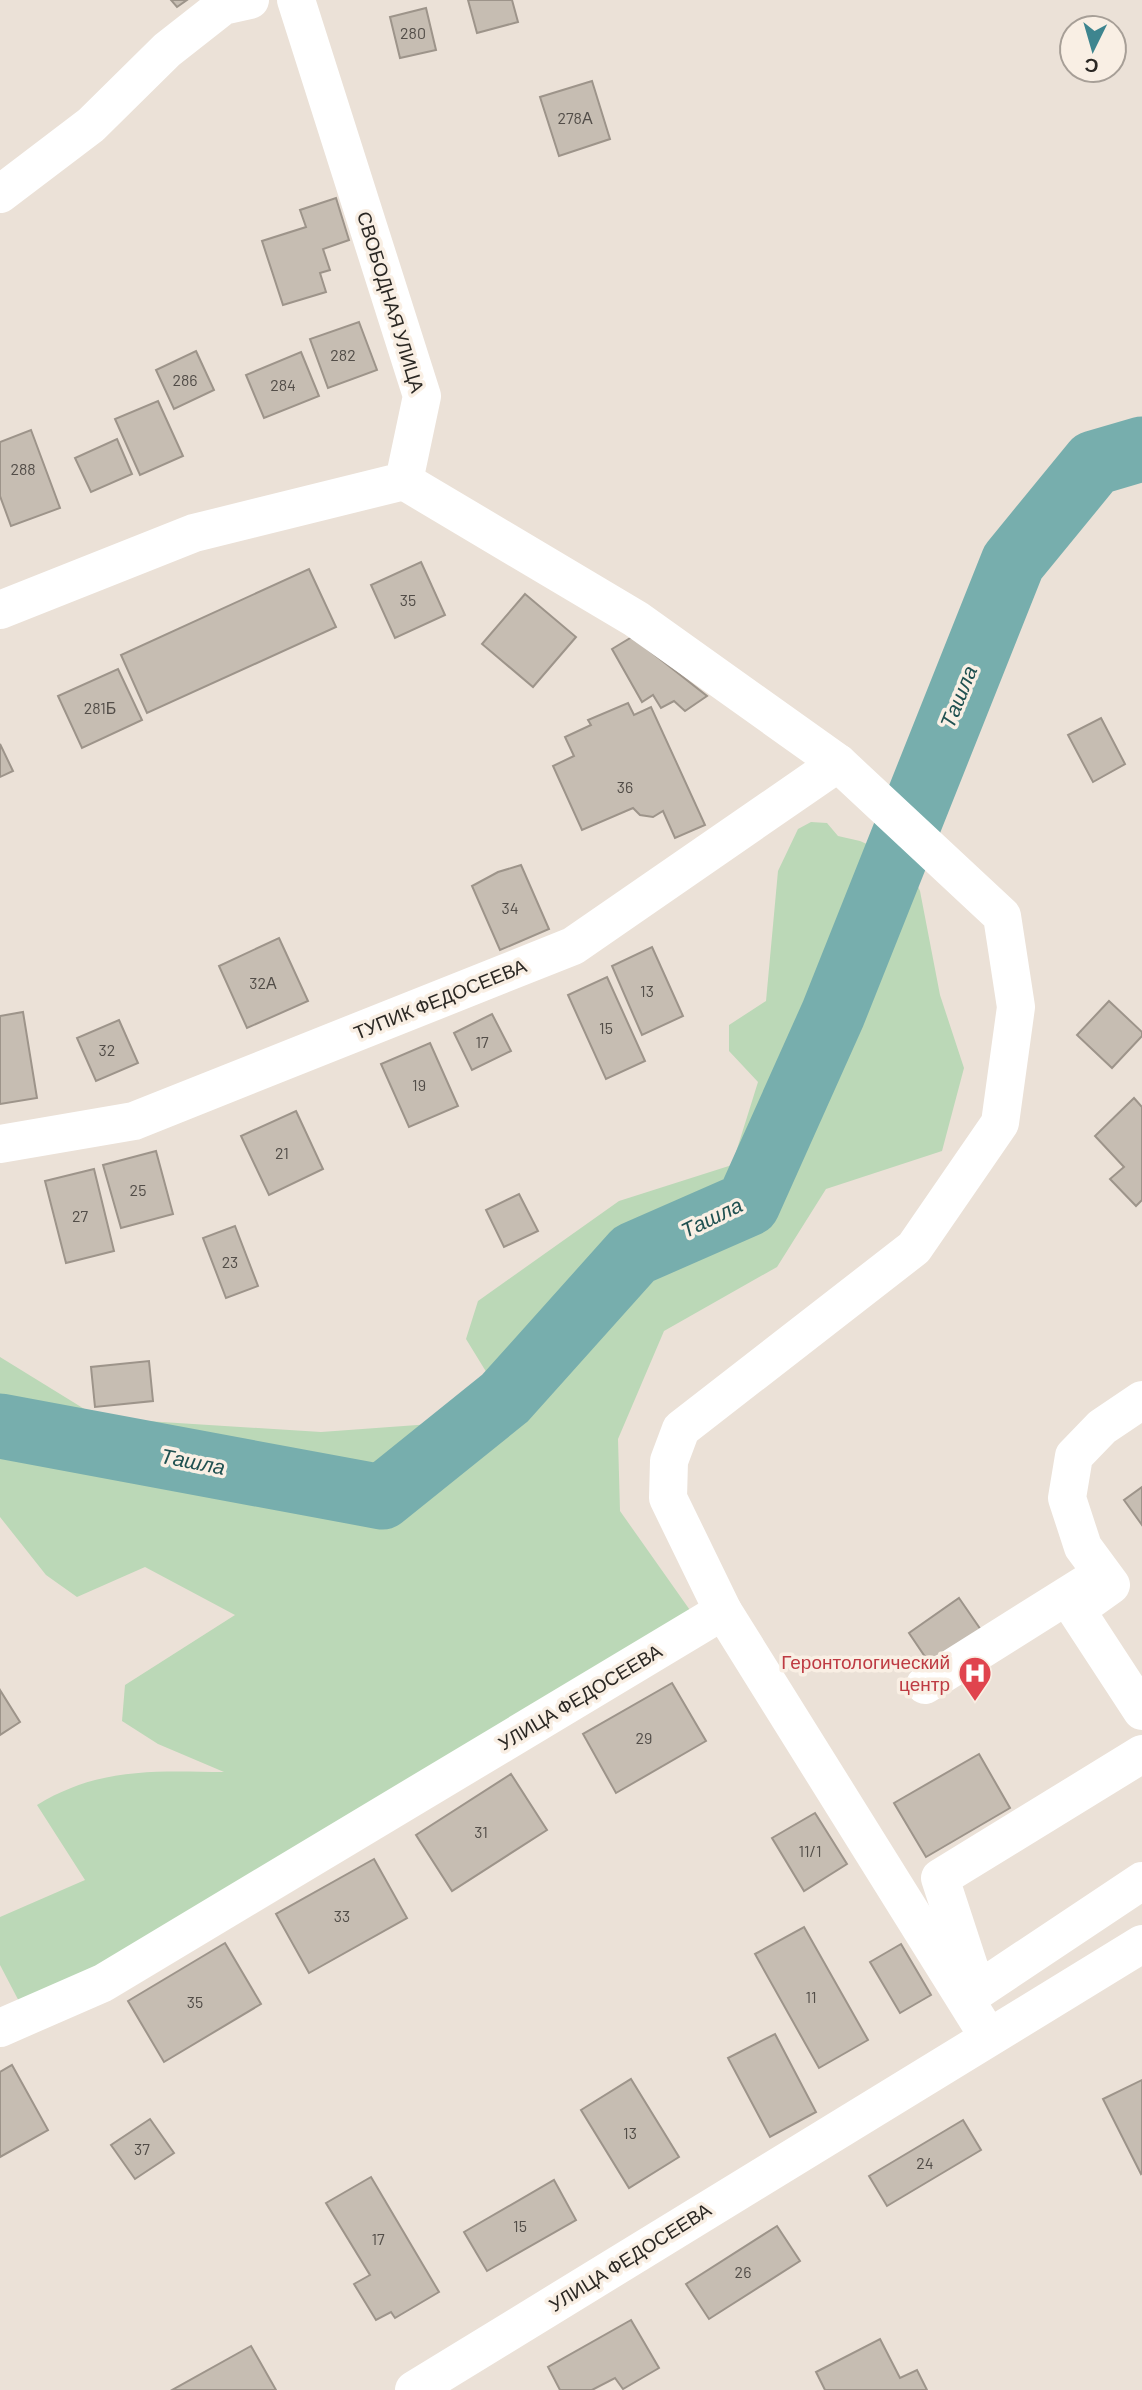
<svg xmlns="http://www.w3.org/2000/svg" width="1142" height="2390" font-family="Barlow,sans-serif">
<rect width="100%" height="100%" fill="#ebe1d7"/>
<path fill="#bbd8b7" d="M811,822l16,1 11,13 22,5 45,20 15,30 20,104 24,73 -22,83 -116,38 -49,78 -113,64 -46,108 2,72 72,102 -669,396 -23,-44v-48l85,-37 -48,-75c62,-38 118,-34 187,-33l-66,-28 -36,-23 3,-36 110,-70 -90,-48 -68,30 -31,-22 -46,-58v-160l99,61 222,14 124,-9 48,-40 -27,-44 12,-38 141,-100 113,-36 26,-83 -29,-31v-26l37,-24 12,-130 20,-42z"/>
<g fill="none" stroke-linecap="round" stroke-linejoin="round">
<polyline stroke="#77aead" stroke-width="65" points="0,1426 382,1497 505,1398 634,1254 748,1204 833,1014 1013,562 1094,463 1142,449"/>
</g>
<g fill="#c6bdb2" stroke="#9d948a" stroke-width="2">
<polygon points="171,0 187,0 177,7"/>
<polygon points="468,0 512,0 518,22 477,33"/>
<polygon points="426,8 436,50 400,58 390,17"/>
<polygon points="592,81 610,139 559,156 540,97"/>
<polygon points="336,198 349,240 323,249 330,270 320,273 326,292 283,305 262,241 306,227 300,210"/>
<polygon points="359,322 377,370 328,388 310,339"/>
<polygon points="196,351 214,390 174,409 156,370"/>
<polygon points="301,352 319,396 264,418 246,375"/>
<polygon points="158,401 183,456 140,475 115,419"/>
<polygon points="31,430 60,508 11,526 0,496 0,442"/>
<polygon points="117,439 132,474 91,492 75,458"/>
<polygon points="421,562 445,615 395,638 371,585"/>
<polygon points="309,569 336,627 147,713 121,655"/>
<polygon points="525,594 576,637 533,687 482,644"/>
<polygon points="632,637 707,696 685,711 674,701 661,708 653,695 642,702 612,649"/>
<polygon points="118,669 142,720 82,748 58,696"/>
<polygon points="628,703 634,715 651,707 705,825 675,838 663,811 653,817 640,815 633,808 582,830 553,766 574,756 565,737 591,725 588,720"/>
<polygon points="1101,718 1125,764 1093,782 1068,735"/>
<polygon points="0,744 13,771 0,777"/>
<polygon points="521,865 549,929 500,950 472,886 498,872"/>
<polygon points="279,938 308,1001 247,1028 219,966"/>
<polygon points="652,947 683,1016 642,1035 612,966"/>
<polygon points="607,977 645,1061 606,1079 568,995"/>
<polygon points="1109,1001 1142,1032 1142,1036 1112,1068 1077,1035"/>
<polygon points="23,1012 37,1098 0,1104 0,1016"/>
<polygon points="492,1014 511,1051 472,1070 454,1033"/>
<polygon points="119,1020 138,1063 96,1081 77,1038"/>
<polygon points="430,1043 458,1106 409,1127 381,1064"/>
<polygon points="1134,1098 1142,1107 1142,1200 1136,1206 1110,1179 1124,1167 1095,1136"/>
<polygon points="296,1111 323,1169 269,1195 241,1136"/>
<polygon points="156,1151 173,1214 121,1228 103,1165"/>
<polygon points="94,1169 114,1251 66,1263 45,1181"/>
<polygon points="519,1194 538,1231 504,1247 486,1210"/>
<polygon points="235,1226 258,1286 226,1298 203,1238"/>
<polygon points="149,1361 153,1401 95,1407 91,1367"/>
<polygon points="1142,1487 1142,1525 1124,1500"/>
<polygon points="959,1598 981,1630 930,1664 909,1633"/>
<polygon points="672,1683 706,1741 616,1793 583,1734"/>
<polygon points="0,1690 20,1722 0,1735"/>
<polygon points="979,1754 1010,1808 926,1857 894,1803"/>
<polygon points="511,1774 547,1830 452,1891 416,1835"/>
<polygon points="815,1813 847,1864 804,1891 772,1838"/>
<polygon points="374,1859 407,1918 309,1973 276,1914"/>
<polygon points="804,1927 868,2040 819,2068 755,1954"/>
<polygon points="225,1943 261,2004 164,2062 128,2001"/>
<polygon points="901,1944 931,1995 900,2013 870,1962"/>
<polygon points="775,2034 816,2112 770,2137 728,2058"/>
<polygon points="12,2065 48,2130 0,2157 0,2072"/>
<polygon points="631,2079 679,2157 629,2188 581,2110"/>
<polygon points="1142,2080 1142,2173 1141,2174 1103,2099"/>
<polygon points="150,2119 174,2153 135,2179 111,2145"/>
<polygon points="963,2120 981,2150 887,2206 869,2176"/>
<polygon points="371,2177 439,2292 395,2318 391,2312 376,2320 354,2284 370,2275 326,2203"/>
<polygon points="554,2180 576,2220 487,2271 464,2232"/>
<polygon points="777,2226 800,2261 709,2319 686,2284"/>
<polygon points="631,2320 659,2368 623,2389 615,2378 592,2390 560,2390 548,2367"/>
<polygon points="880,2339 900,2378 917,2370 927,2390 825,2390 816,2372"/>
<polygon points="251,2346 276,2390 172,2390"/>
</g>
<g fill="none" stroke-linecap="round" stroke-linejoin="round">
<g stroke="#fff" stroke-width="38">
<polyline points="0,194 91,125 167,50 223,6 250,0"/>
<polyline points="404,481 636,619 838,763 1002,916 1016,1007 1000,1123 914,1248 681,1429 669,1461 668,1498 723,1611 988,2036"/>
<polyline points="0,610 194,533 404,481 422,396 296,0"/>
<polyline points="0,1144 134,1121 573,946 838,763"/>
<polyline points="1142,1400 1102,1427 1074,1456 1067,1498 1083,1547 1111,1585 1076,1610 1142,1711"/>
<polyline points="925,1685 1092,1580"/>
<polyline points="1142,1754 940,1878 977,1991 1142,1881"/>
<polyline points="0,2028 103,1983 723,1611"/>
<polyline points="414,2390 1142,1944"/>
</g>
</g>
<defs>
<symbol id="hospital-pin" viewBox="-11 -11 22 30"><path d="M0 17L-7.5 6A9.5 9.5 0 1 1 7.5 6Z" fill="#e0444e" stroke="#f9efe4"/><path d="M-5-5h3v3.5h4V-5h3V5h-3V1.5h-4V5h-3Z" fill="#fff"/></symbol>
</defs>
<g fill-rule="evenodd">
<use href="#hospital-pin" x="956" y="1654" width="38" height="52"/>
</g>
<g text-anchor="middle" stroke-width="7" stroke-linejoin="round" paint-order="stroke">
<g font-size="16" fill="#524d48">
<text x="413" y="39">280</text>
<text x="575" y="124">278А</text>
<text x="343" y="361">282</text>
<text x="185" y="386">286</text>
<text x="283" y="391">284</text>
<text x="23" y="475">288</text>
<text x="408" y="606">35</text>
<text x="100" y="714">281Б</text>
<text x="625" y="793">36</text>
<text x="510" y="914">34</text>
<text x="263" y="989">32А</text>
<text x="647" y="997">13</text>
<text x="606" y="1034">15</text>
<text x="482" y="1048">17</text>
<text x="107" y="1056">32</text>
<text x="419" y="1091">19</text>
<text x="282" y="1159">21</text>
<text x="138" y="1196">25</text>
<text x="80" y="1222">27</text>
<text x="230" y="1268">23</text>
<text x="644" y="1744">29</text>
<text x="481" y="1838">31</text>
<text x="810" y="1857">11/1</text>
<text x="342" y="1922">33</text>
<text x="811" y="2003">11</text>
<text x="195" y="2008">35</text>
<text x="630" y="2139">13</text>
<text x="142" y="2155">37</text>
<text x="925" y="2169">24</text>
<text x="520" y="2232">15</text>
<text x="378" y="2245">17</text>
<text x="743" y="2278">26</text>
</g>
<g font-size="19" fill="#2b2824" stroke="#f9efe4">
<text transform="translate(391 302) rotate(73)" y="7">СВОБОДНАЯ УЛИЦА</text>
<text transform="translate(440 999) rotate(-22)" y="7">ТУПИК ФЕДОСЕЕВА</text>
<text transform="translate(580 1697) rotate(-31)" y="7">УЛИЦА ФЕДОСЕЕВА</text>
<text transform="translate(630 2257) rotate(-32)" y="7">УЛИЦА ФЕДОСЕЕВА</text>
</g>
<g font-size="19" fill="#be3a42" stroke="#f9efe4" text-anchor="end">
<text x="950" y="1669">Геронтологический<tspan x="950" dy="22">центр</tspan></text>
</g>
<g font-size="21" font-style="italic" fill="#205151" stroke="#f9efe4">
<text transform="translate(959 697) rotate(-68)" y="7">Ташла</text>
<text transform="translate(712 1218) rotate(-26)" y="7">Ташла</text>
<text transform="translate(193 1462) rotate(11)" y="7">Ташла</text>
</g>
</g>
<g transform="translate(1093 49) rotate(185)"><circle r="33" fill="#f9efe4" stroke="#a79f97" stroke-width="2"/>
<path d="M0-5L12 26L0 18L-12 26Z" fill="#3e858f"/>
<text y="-10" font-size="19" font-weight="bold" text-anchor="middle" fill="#2b2824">С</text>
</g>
</svg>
